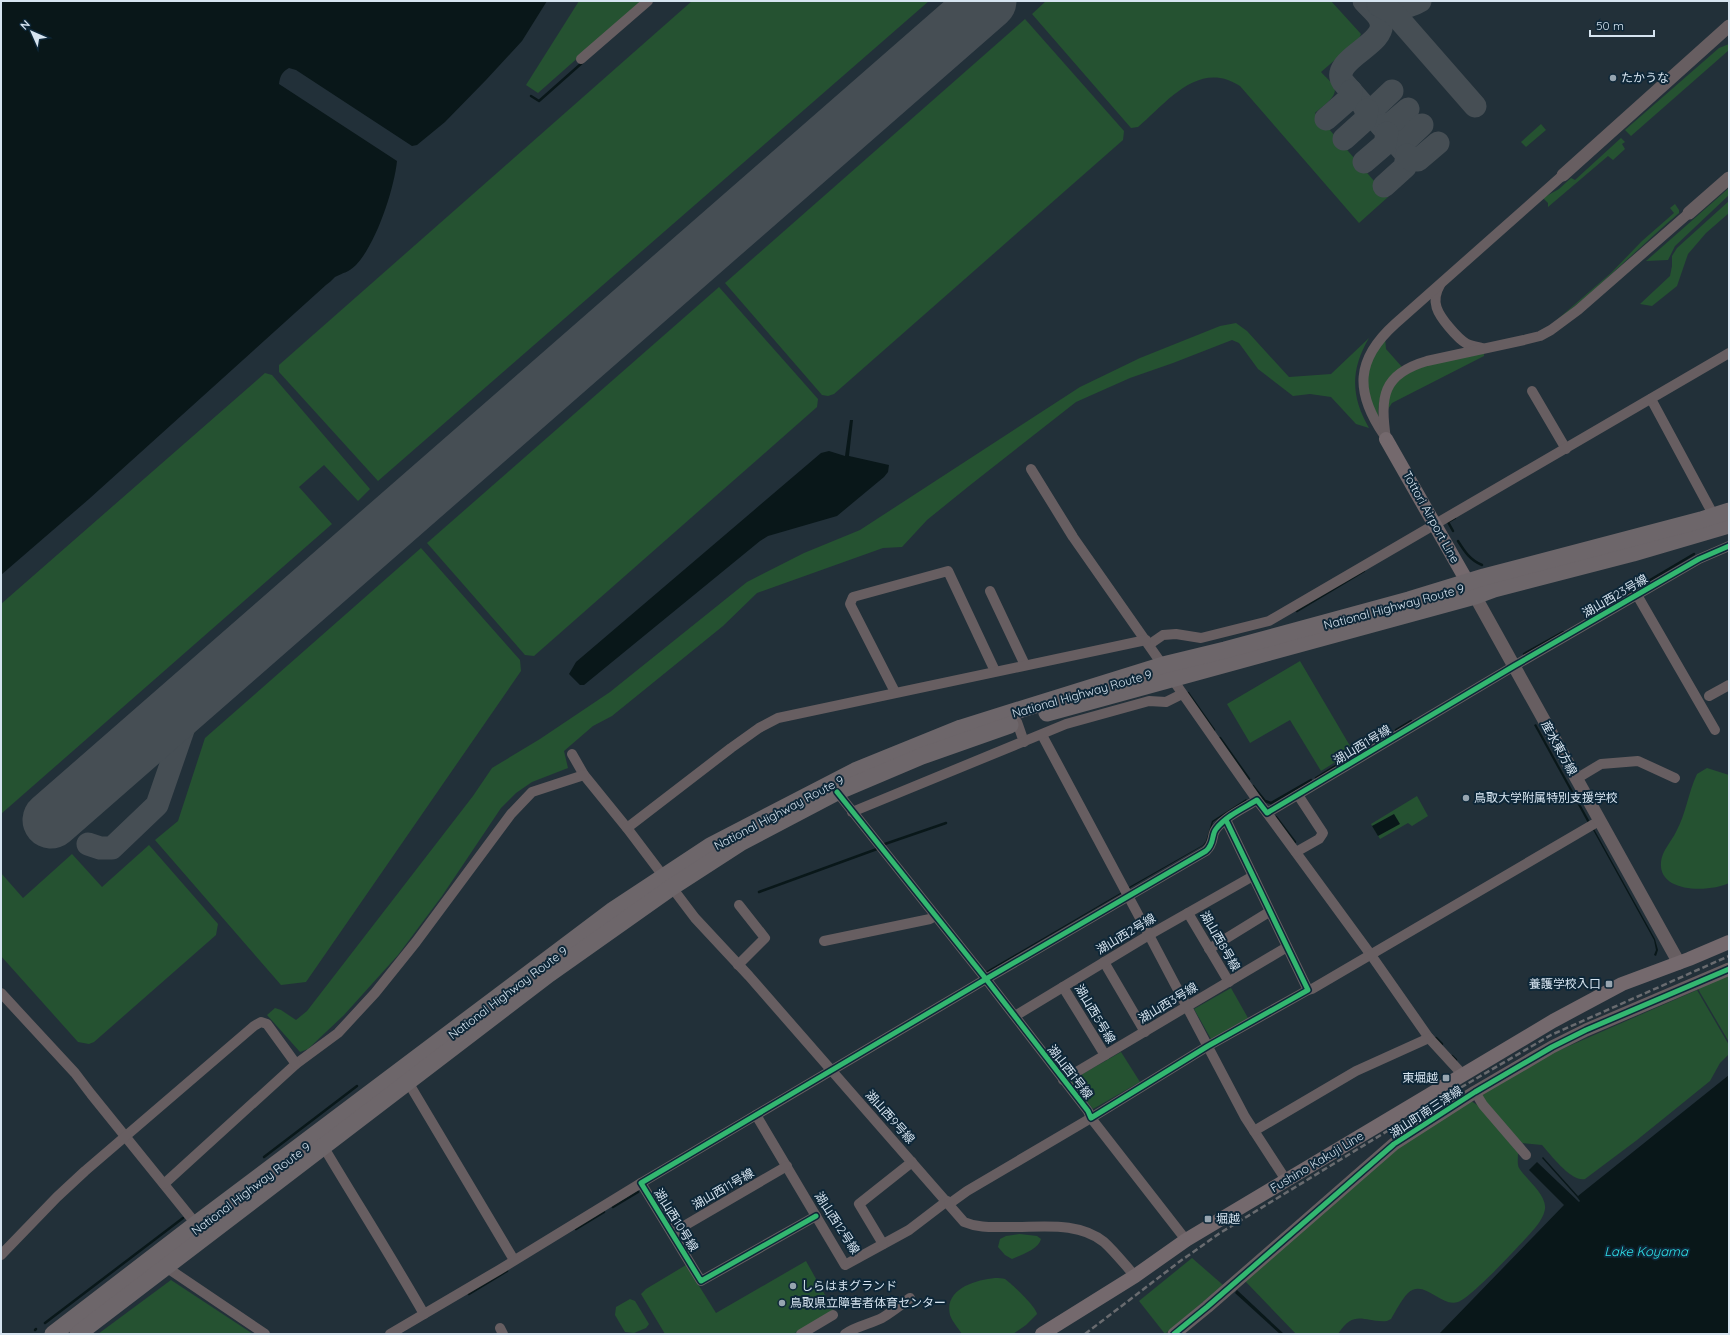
<svg xmlns="http://www.w3.org/2000/svg" width="1730" height="1335" font-family="Quicksand,'Noto Sans JP',sans-serif">
<rect width="100%" height="100%" fill="#223039"/>
<g fill="#255231">
<polygon points="579,1 642,1 538,93 526,85"/>
<polygon points="692,1 929,1 378,481 279,372 279,365"/>
<path d="M1046,1h285l30,33 -2,5 -38,33c4,5 10,9 13,14 5,11 -13,21 -19,27l73,84 -29,26 -119,-137c-41,-27 -73,16 -102,41l-7,1 -99,-114z"/>
<polygon points="1025,19 1124,131 1123,140 834,394 828,396 822,395 725,283"/>
<polygon points="1729,44 1729,50 1631,136 1625,130 1719,48"/>
<polygon points="1541,124 1546,130 1526,147 1521,142"/>
<polygon points="1621,138 1625,142 1622,144 1625,149 1613,160 1608,156 1548,207 1548,203 1543,198 1559,189 1571,178 1575,180"/>
<polygon points="1729,188 1729,195 1675,246 1668,260 1646,261"/>
<polygon points="1729,201 1729,213 1706,233 1688,254 1677,286 1652,306 1640,304 1670,276 1672,266 1672,256 1677,248"/>
<path d="M1675,204l4,6v3c-43,37 -82,77 -127,111l59,-51 31,-32 32,-28 -4,-5z"/>
<polygon points="719,287 818,399 817,407 534,656 525,655 427,543"/>
<path d="M1236,323l11,8 42,46 42,-3 38,-36c-19,32 -18,59 0,90l-13,-4 -25,-27 -21,-3 -17,2 -35,-27 -19,-26 -7,-3 -59,23 -43,15 -54,24 -107,84 -42,34 -25,27 -19,1 -126,45 -34,33 -111,90 -19,10 -29,25 4,17 -36,14 -16,11 -15,15 -59,88 -44,59 -54,60 -36,34 -8,3 -33,-37 8,-7 6,2 15,10 11,-9 166,-215 19,-28 48,-29 70,-47 137,-110 57,-29 56,-23 220,-143 60,-29 80,-32z"/>
<path d="M1385,338l1,11 16,18c-15,19 -26,26 -23,52l-12,-26 1,-26z"/>
<path d="M1484,353v3l-92,47 -4,6c0,-5 0,-11 1,-16 14,-30 65,-33 95,-40z"/>
<polygon points="265,373 272,375 370,489 358,501 324,465 299,487 332,524 1,814 1,604"/>
<polygon points="421,548 520,660 521,671 306,982 281,985 155,840 178,821 205,738"/>
<polygon points="1300,661 1353,751 1321,771 1290,720 1250,743 1227,704"/>
<path d="M1707,768l22,7v108c-18,9 -71,11 -68,-21 1,-11 10,-20 15,-30 10,-18 12,-39 21,-58z"/>
<polygon points="1417,796 1428,816 1412,826 1408,823 1380,839 1371,824"/>
<polygon points="149,845 218,924 216,935 94,1042 89,1044 78,1042 1,956 1,873 23,898 72,854 102,887"/>
<polygon points="1729,975 1729,1042 1698,989"/>
<polygon points="1231,988 1248,1018 1211,1039 1194,1009"/>
<path d="M1697,990l32,55v9l-9,9 -10,18 -73,59 -52,39c-14,3 -34,-24 -43,-34l-20,-2 -38,-41 -2,-8 71,-41z"/>
<polygon points="1121,1052 1140,1082 1093,1109 1070,1081"/>
<path d="M1471,1101l8,5 39,47c0,5 -1,11 1,15 7,11 28,27 26,41 -1,7 -6,14 -10,19 -12,14 -63,69 -77,74 -17,6 -34,-24 -50,-9 -7,7 -12,18 -17,26l-4,2c-23,2 -32,-13 -49,13h-42l-50,-52v-3l157,-137z"/>
<path d="M1020,1234l17,2 4,3c-2,10 -20,16 -29,20l-7,-4 -7,-8 2,-8 6,-3z"/>
<polygon points="1192,1258 1223,1285 1165,1334 1139,1301"/>
<polygon points="806,1261 834,1311 793,1334 665,1334 641,1294 646,1289 686,1265 716,1313"/>
<path d="M995,1278c4,0 7,0 10,1 6,4 32,29 32,35l-11,11 -13,9h-51c-4,-6 -10,-13 -12,-19 -6,-26 25,-35 45,-37z"/>
<polygon points="171,1280 253,1334 98,1334"/>
<polygon points="630,1299 635,1301 649,1324 646,1328 634,1333 625,1332 615,1315 616,1307"/>
</g>
<g fill="#091719">
<path d="M1,1h546l-25,40 -36,39 -41,42 -28,23 -5,1 -116,-76 -7,-2c-7,4 -9,8 -10,16l118,77c-3,29 -21,83 -41,104 -8,8 -12,7 -21,12 -3,3 -6,6 -9,8l-237,214 -88,76z"/>
<polygon points="850,420 853,420 849,456 889,465 888,472 884,477 837,516 768,536 760,541 584,685 580,685 569,674 576,662 821,453 829,451 845,456"/>
<polygon points="1536,724 1590,822 1588,823 1534,725"/>
<polygon points="1246,799 1247,800 1213,822 1209,837 1204,845 1128,889 1129,887 1203,845 1206,841 1212,821"/>
<polygon points="1394,814 1400,824 1378,836 1372,826"/>
<polygon points="1594,829 1655,939 1658,950 1656,956 1654,955 1656,950 1654,940 1593,830"/>
<polygon points="1122,892 1122,893 986,973 985,972"/>
<polygon points="1729,1075 1729,1334 1439,1334 1564,1205 1529,1170 1537,1162 1579,1202 1580,1201 1577,1197 1542,1158 1543,1157 1578,1196"/>
<polygon points="1237,1290 1284,1334 1280,1334 1235,1293"/>
</g>
<g fill="none" stroke-linecap="round" stroke-linejoin="round">
<g stroke="#091719" stroke-width="2.5">
<polyline points="531,96 539,101 583,62"/>
<polyline points="1453,531 1448,522 1455,518"/>
<path d="M1458,541c7,11 12,19 24,24"/>
<polyline points="1623,596 1694,554"/>
<polyline points="1297,611 1364,571"/>
<polyline points="1592,614 1611,602"/>
<polyline points="1524,654 1563,632"/>
<polyline points="1188,693 1214,730"/>
<polyline points="1396,730 1411,721"/>
<polyline points="1220,738 1249,779"/>
<polyline points="1378,741 1388,734"/>
<polyline points="1316,778 1368,746"/>
<polyline points="1253,786 1265,801 1271,803 1311,780"/>
<polyline points="1276,817 1295,842"/>
<polyline points="882,845 946,823"/>
<polyline points="759,892 877,849"/>
<polyline points="1436,1038 1442,1044"/>
<polyline points="1452,1056 1456,1060"/>
<polyline points="264,1157 357,1086"/>
<polyline points="613,1207 638,1192"/>
<polyline points="576,1229 604,1212"/>
<polyline points="469,1294 507,1271"/>
<polyline points="45,1323 183,1218"/>
<polyline points="35,1330 36,1329"/>
</g>
<g stroke="#464e54" stroke-width="23">
<path d="M1364,1c5,6 16,14 17,22 5,22 -52,37 -38,59l64,73 -2,12 -21,19"/>
<path d="M1378,5c15,4 29,4 42,-4"/>
<polyline points="1379,5 1393,13 1398,18 1475,106"/>
<polyline points="1365,108 1373,109 1392,91"/>
<polyline points="1326,119 1350,98 1351,91"/>
<polyline points="1382,126 1388,126 1408,109"/>
<polyline points="1344,139 1365,120 1367,110"/>
<polyline points="1396,143 1403,143 1422,125"/>
<polyline points="1407,155 1412,160 1418,160 1438,143"/>
<polyline points="1364,162 1385,144 1387,133"/>
<polyline points="88,844 100,848 112,848 157,805 192,704 199,694 216,677"/>
</g>
<polyline stroke="#464e54" stroke-width="57" points="51,820 988,1"/>
<g stroke="#675e61" stroke-width="10">
<polyline points="581,59 648,1"/>
<path d="M1440,285c-10,17 -2,29 9,42 5,6 11,13 18,17 5,2 11,3 15,4"/>
<polyline points="1532,391 1566,449"/>
<polyline points="1651,399 1714,516"/>
<path d="M1384,435c-29,-43 -29,-75 11,-111l168,-149"/>
<path d="M1386,439c-6,-42 -4,-65 41,-78l97,-21 16,-4 11,-6 27,-20 111,-97"/>
<polyline points="1031,469 1073,537 1257,800"/>
<polyline points="990,591 1025,665"/>
<polyline points="1637,595 1715,730"/>
<polyline points="1150,644 1163,635 1176,634 1201,638 1269,621 1729,353"/>
<polyline points="895,692 850,604 853,597 948,571 995,671"/>
<polyline points="1709,696 1729,685"/>
<polyline points="1017,722 1024,742"/>
<polyline points="1042,735 1149,935 1245,1117 1286,1180"/>
<path d="M572,754l12,21 43,53 68,90 54,58 215,246c14,6 28,5 42,5 32,1 71,-7 98,15 11,10 21,23 31,34"/>
<polyline points="1576,779 1601,764 1638,761 1675,778"/>
<polyline points="852,812 1066,724 1149,701 1166,702 1182,694"/>
<polyline points="1267,813 1371,955 1429,1038 1463,1075"/>
<path d="M1226,820l82,170 -100,56 -117,72 -3,-7 -102,-132 220,-128c9,-8 5,-16 10,-22 10,-13 28,-21 41,-29l10,13 247,-147 185,-107 30,-13"/>
<polyline points="627,828 731,748 759,728 778,718 1146,640"/>
<polyline points="1296,852 1319,839 1323,833 1298,795"/>
<polyline points="1188,913 1229,982"/>
<polyline points="824,941 930,919 935,916"/>
<polyline points="1209,949 1269,912"/>
<polyline points="1104,962 1145,1032"/>
<polyline points="738,965 765,938 739,905"/>
<polyline points="1063,987 1105,1055"/>
<polyline points="1308,990 1312,989 1599,821"/>
<polyline points="1,993 75,1073 91,1094 196,1224"/>
<polyline points="1015,1016 1149,935 1253,876"/>
<polyline points="1063,1080 1287,947"/>
<polyline points="408,1082 514,1260"/>
<polyline points="1475,1092 1483,1105 1526,1155"/>
<polyline points="756,1115 845,1265 909,1230 947,1201"/>
<polyline points="1254,1131 1356,1071 1429,1038"/>
<path d="M323,1146c34,57 69,112 101,168"/>
<polyline points="164,1184 296,1064 338,1033 375,993 416,942 511,814 532,792 584,775"/>
<polyline points="949,1204 967,1191 1091,1118 1186,1240"/>
<polyline points="816,1216 701,1281 641,1183 986,979 837,792"/>
<polyline points="672,1233 787,1166"/>
<polyline points="883,1244 859,1204 912,1162"/>
<polyline points="1,1255 57,1197 85,1171 254,1026 261,1022 267,1024 296,1064"/>
<polyline points="166,1267 265,1334"/>
<polyline points="500,1328 503,1334"/>
<polyline points="390,1334 499,1270 641,1183"/>
<polyline points="801,1334 833,1315"/>
<path d="M845,1334c11,-8 25,-10 37,-16 10,-6 19,-13 28,-20"/>
</g>
<g stroke="#675e61" stroke-width="13">
<polyline points="1563,175 1729,26"/>
<polyline points="1689,213 1729,178"/>
<polyline points="1475,596 1679,963"/>
<polyline points="1174,1334 1207,1307 1394,1144 1475,1092 1552,1047 1586,1030 1729,969"/>
</g>
<g stroke="#74696d" stroke-width="14">
<polyline points="1386,439 1472,590"/>
<polyline points="1042,1334 1135,1276 1186,1240 1553,1021 1622,984 1689,959 1729,942"/>
</g>
<g stroke="#6d666a" stroke-width="17">
<polyline points="1047,713 1475,596 1494,589 1633,553 1729,525"/>
<polyline points="53,1334 196,1224 613,910 710,846 855,771 961,728 1163,665 1225,650 1409,600 1484,577 1701,520 1729,511"/>
<polyline points="78,1334 549,974 672,887 740,843 837,792 922,756 1010,725"/>
</g>
<polyline stroke="#696b6f" stroke-width="2.5" stroke-dasharray="6 3" stroke-linecap="butt" points="1085,1334 1179,1262 1220,1233 1412,1116 1551,1035 1729,956"/>
<defs>
<g id="cycleway">
<path d="M1226,820l82,170 -100,56 -117,72 -3,-7 -102,-132 220,-128c9,-8 5,-16 10,-22 10,-13 28,-21 41,-29l10,13 247,-147 185,-107 30,-13"/>
<polyline points="816,1216 701,1281 641,1183 986,979 837,792"/>
<polyline points="1174,1334 1207,1307 1394,1144 1475,1092 1552,1047 1586,1030 1729,969"/>
</g>
</defs>
<use href="#cycleway" stroke="#0e2738" stroke-width="8"/>
<use href="#cycleway" stroke="#33b770" stroke-width="5"/>
</g>
<g fill="#97a5b0" stroke="#0e2738" stroke-width="1.5">
<circle cx="1613" cy="78" r="4"/>
<circle cx="1466" cy="798" r="4"/>
<rect x="1605" y="980" width="8" height="8" rx="2"/>
<rect x="1442" y="1074" width="8" height="8" rx="2"/>
<rect x="1204" y="1215" width="8" height="8" rx="2"/>
<circle cx="793" cy="1286" r="4"/>
<circle cx="782" cy="1303" r="4"/>
</g>
<g text-anchor="middle" stroke-width="4" stroke-linejoin="round" paint-order="stroke">
<g font-size="12" fill="#d6e4f0" stroke="#0e2738" text-anchor="start">
<text x="1621" y="82">たかうな</text>
<text x="1474" y="802">鳥取大学附属特別支援学校</text>
<text x="1601" y="988" text-anchor="end">養護学校入口</text>
<text x="1438" y="1082" text-anchor="end">東堀越</text>
<text x="1216" y="1223">堀越</text>
<text x="801" y="1290">しらはまグランド</text>
<text x="790" y="1307">鳥取県立障害者体育センター</text>
</g>
<g font-size="12" fill="#d6e4f0" stroke="#0e2738">
<text transform="translate(1431 517) rotate(61)" y="4">Tottori Airport Line</text>
<text transform="translate(1615 596) rotate(-30)" y="4">湖山西23号線</text>
<text transform="translate(1394 607) rotate(-15)" y="4">National Highway Route 9</text>
<text transform="translate(1082 694) rotate(-16)" y="4">National Highway Route 9</text>
<text transform="translate(1362 745) rotate(-31)" y="4">湖山西1号線</text>
<text transform="translate(1559 748) rotate(61)" y="4">産水東方線</text>
<text transform="translate(779 813) rotate(-28)" y="4">National Highway Route 9</text>
<text transform="translate(1126 934) rotate(-31)" y="4">湖山西2号線</text>
<text transform="translate(1220 941) rotate(60)" y="4">湖山西8号線</text>
<text transform="translate(508 993) rotate(-37)" y="4">National Highway Route 9</text>
<text transform="translate(1168 1003) rotate(-31)" y="4">湖山西3号線</text>
<text transform="translate(1095 1014) rotate(59)" y="4">湖山西5号線</text>
<text transform="translate(1070 1072) rotate(52)" y="4">湖山西1号線</text>
<text transform="translate(1426 1112) rotate(-33)" y="4">湖山町南三津線</text>
<text transform="translate(890 1117) rotate(48)" y="4">湖山西9号線</text>
<text transform="translate(1317 1162) rotate(-31)" y="4">Fushino Kakuji Line</text>
<text transform="translate(251 1189) rotate(-37)" y="4">National Highway Route 9</text>
<text transform="translate(723 1189) rotate(-30)" y="4">湖山西11号線</text>
<text transform="translate(676 1220) rotate(58)" y="4">湖山西10号線</text>
<text transform="translate(837 1223) rotate(57)" y="4">湖山西12号線</text>
</g>
<g font-size="13" font-style="italic" fill="#2fe2ea" stroke="#0e2738">
<text x="1646" y="1256">Lake Koyama</text>
</g>
</g>
<rect width="1730" height="1335" fill="none" stroke="#d6e4f0" stroke-width="4"/>
<g transform="translate(32 32) rotate(315)" stroke="#0e2738" stroke-width="3" paint-order="stroke">
<path d="M0-3L7 15L0 10L-7 15Z" fill="#d6e4f0"/>
<text y="-6" font-size="11" font-weight="bold" text-anchor="middle" fill="#d6e4f0">N</text>
</g>
<path d="M1590 30v6h64v-6" fill="none" stroke="#d6e4f0" stroke-width="2"/>
<text x="1596" y="30" font-size="12" fill="#d6e4f0" stroke="#0e2738" stroke-width="3" paint-order="stroke">50 m</text>
</svg>
